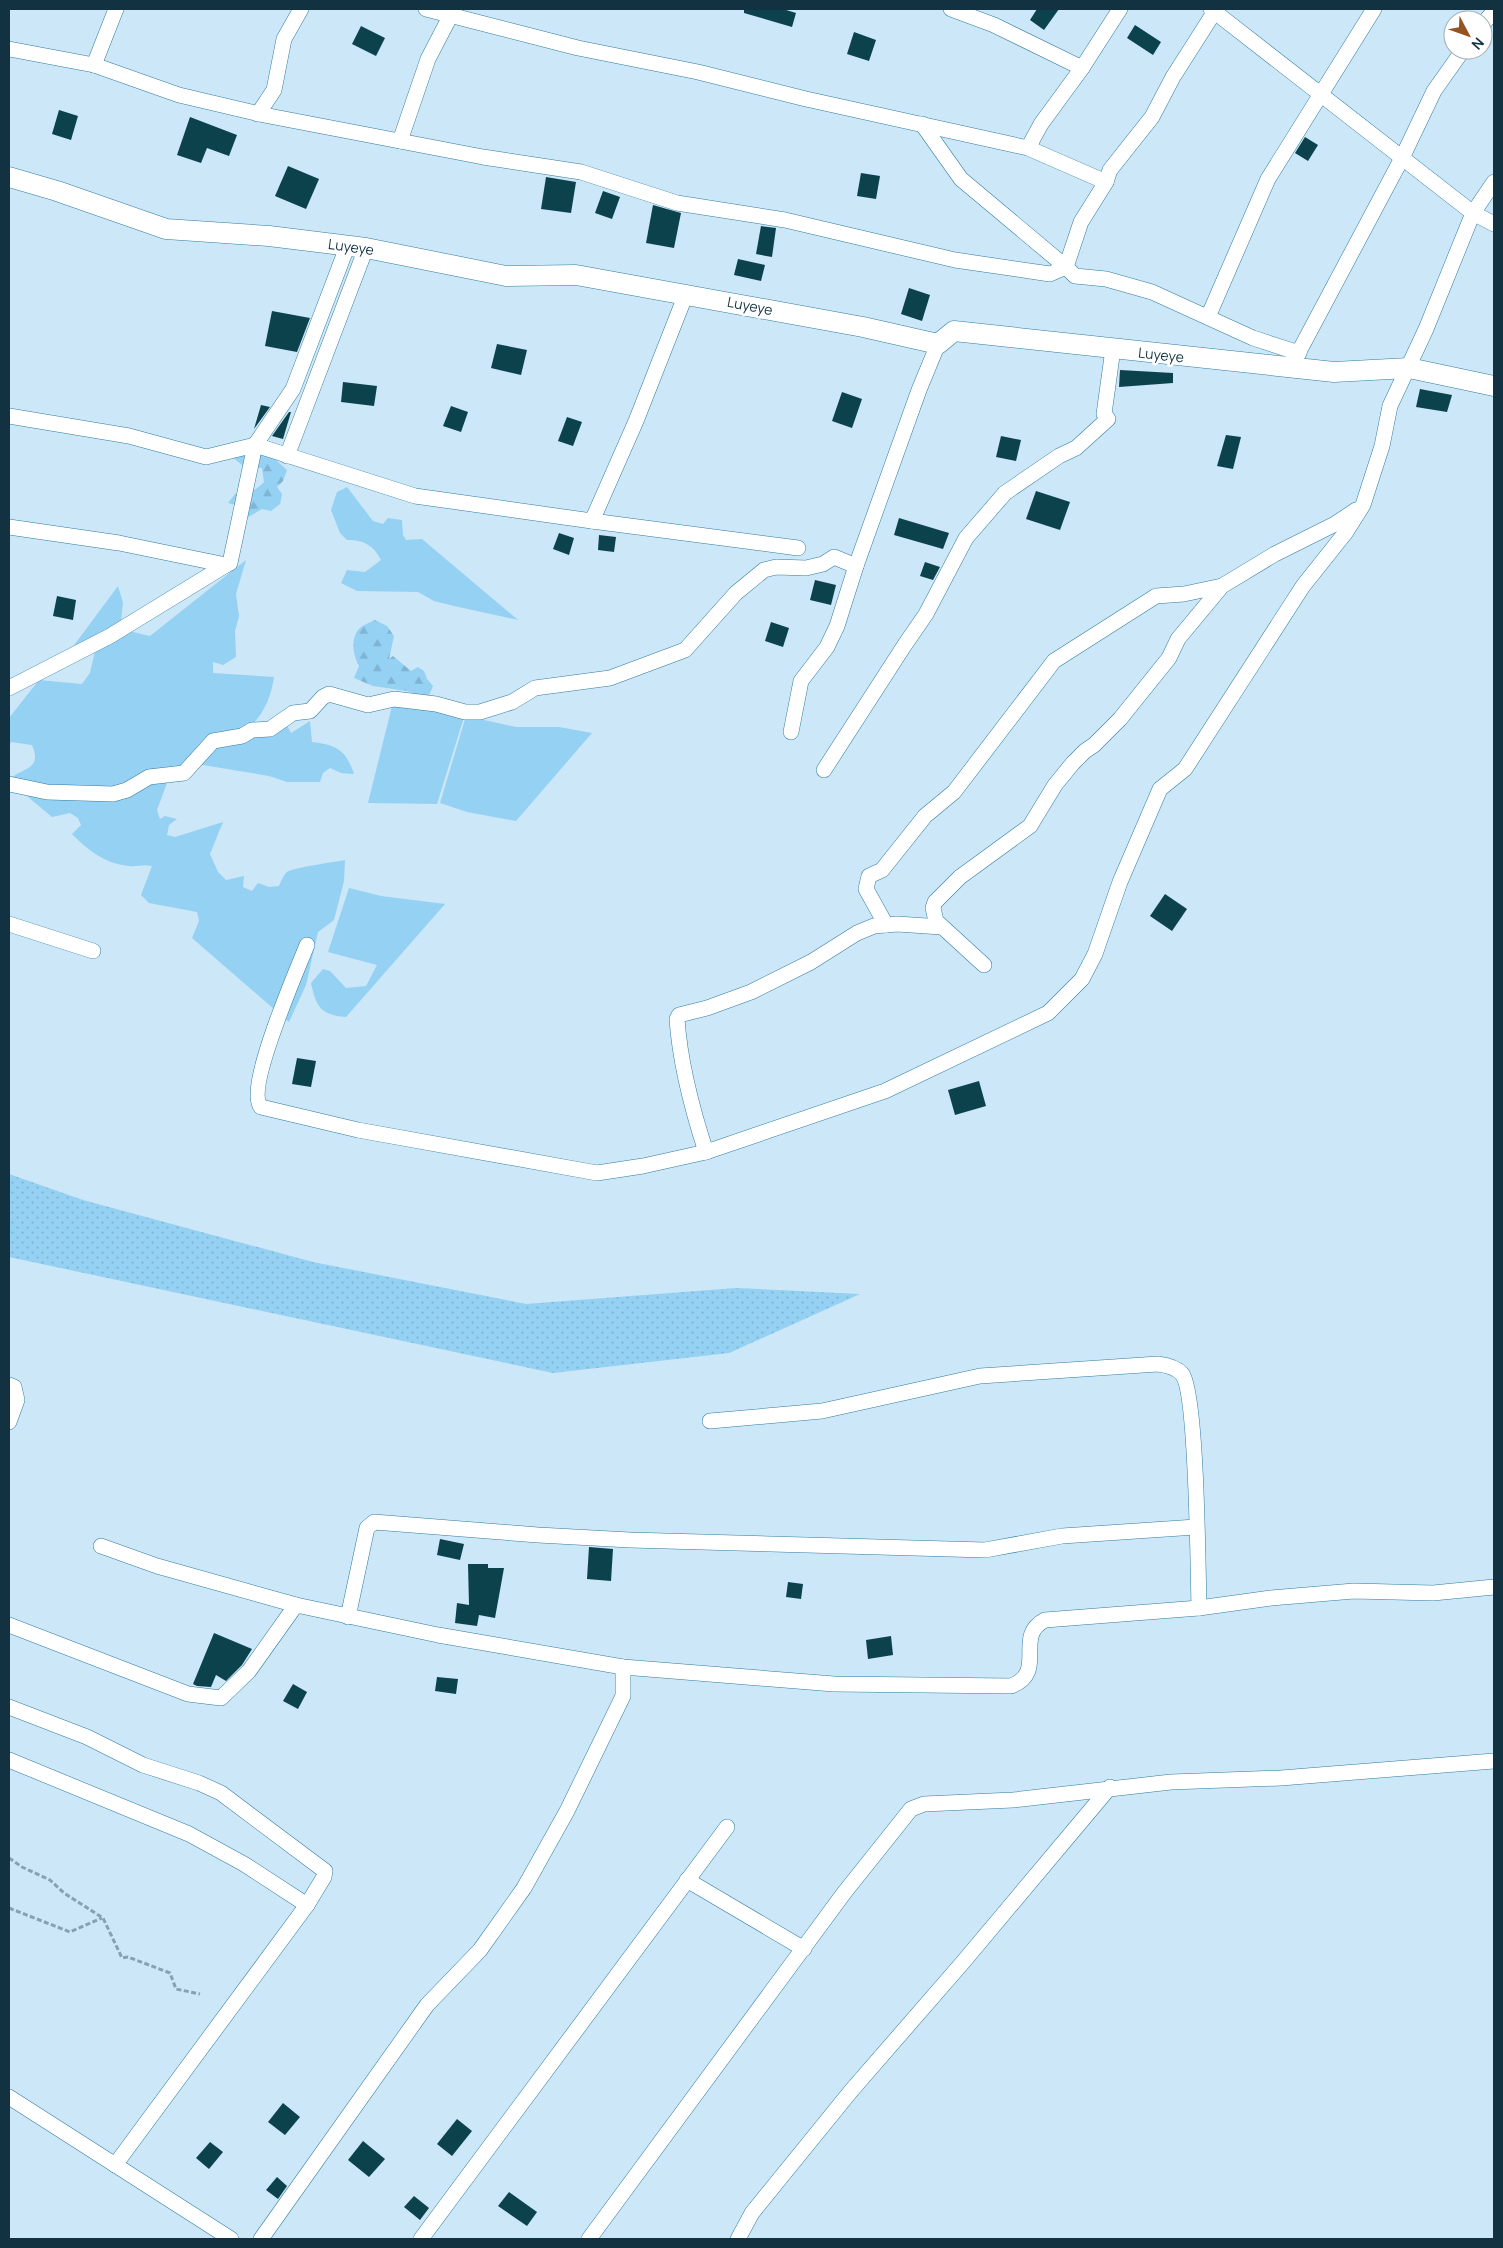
<svg xmlns="http://www.w3.org/2000/svg" width="1503" height="2248" font-family="Manrope,sans-serif">
<defs>
<pattern id="forest-firs" width="22" height="20" patternUnits="userSpaceOnUse" patternTransform="scale(1.25)"><rect width="22" height="20" fill="#95d1f3"/><path d="M5 1l3.5 6h-7zM16 11l3.5 6h-7z" fill="#7fb4d2"/></pattern>
<pattern id="garden-dots" width="8" height="8" patternUnits="userSpaceOnUse" patternTransform="scale(1.25)"><rect width="8" height="8" fill="#95d1f3"/><path d="M2 2h.1M6 6h.1" fill="none" stroke="#7fb4d2" stroke-width="1.8" stroke-linecap="round"/></pattern>
</defs>
<rect width="100%" height="100%" fill="#cbe7f8"/>
<g fill="#95d1f3">
<path d="M347,487l26,34 10,3 5,-6 14,2 1,15 3,5 16,-1 96,81 -64,-14 -20,-5 -16,-9 -61,-1 -16,-8 6,-13 18,2 16,-12c-8,-15 -17,-20 -34,-20l-7,-7 -9,-23 6,-18z"/>
<path d="M246,560l-10,34 3,22 -4,15 1,26 -13,8 -10,-3v11l61,4c-3,19 -8,32 -21,47l33,-1 5,10 19,-12 2,21c25,3 34,8 42,32l-13,-1 -11,-5 -7,5 -3,9h-33l-18,-6 -66,-11 -13,2 -20,8 -13,35 3,9 5,-3 12,3 -8,6 -2,10 8,2 48,-15 -13,32 8,18 8,8 18,-4 -1,11 9,4 6,-8 11,4 10,-1c2,-4 4,-11 8,-14 4,-4 48,-10 58,-12l-1,21 -10,39 -16,12 -12,53 -17,37 -97,-84 7,-17 -2,-9 -48,-9 -8,-8 11,-29c-8,-2 -15,1 -23,0 -25,-3 -40,-15 -57,-32l9,-9 -3,-7 -8,-5 -18,4 -43,-36c8,-13 35,-9 23,-36l-21,-3 -2,5v-29l30,-38 43,4 8,-11 5,-22 -23,-3 46,-62 5,17 -3,26 30,7z"/>
<polygon points="393,702 464,717 437,804 368,803"/>
<polygon points="466,716 516,727 559,727 592,733 516,821 467,812 440,803"/>
<path d="M349,888l32,8 64,8 -99,113c-26,-2 -30,-11 -35,-34l12,-14 7,2 16,17 20,-2 11,-21 -49,-13z"/>
</g>
<g fill="url(#forest-firs)">
<path d="M247,447l15,7h7l18,16 -4,11 -6,6 5,7 -2,10 -9,7 -9,-2 -17,10 -2,-12 -15,-4 7,-9c13,0 20,-3 29,-12l-2,-14h-16l-14,-11z"/>
<path d="M375,620l12,6 7,10 -5,23 4,-3 18,15 7,-4 6,4 3,8 6,7 -4,9 -7,2 -15,-6 -34,-5 -19,-8 5,-12c-6,-11 -9,-28 1,-38 3,-3 11,-6 15,-8z"/>
</g>
<polygon fill="url(#garden-dots)" points="9,1174 83,1200 313,1262 526,1304 736,1288 860,1294 729,1353 553,1373 9,1257"/>
<g fill="#0c424c">
<polygon points="744,9 783,9 796,13 792,27 744,13"/>
<polygon points="1037,9 1059,9 1044,30 1030,20"/>
<polygon points="1135,25 1161,42 1153,55 1127,38"/>
<polygon points="361,26 385,38 376,56 352,44"/>
<polygon points="854,32 876,40 869,61 847,54"/>
<polygon points="59,110 78,116 71,140 52,134"/>
<polygon points="190,117 237,135 229,156 207,148 201,163 177,155"/>
<polygon points="1305,137 1318,145 1308,161 1295,153"/>
<polygon points="288,166 319,179 306,209 275,196"/>
<polygon points="861,173 880,176 876,199 857,196"/>
<polygon points="546,177 576,182 571,213 541,209"/>
<polygon points="603,191 620,197 612,219 595,213"/>
<polygon points="653,205 681,213 674,248 646,243"/>
<polygon points="761,226 776,228 772,257 756,254"/>
<polygon points="738,259 765,265 761,281 734,275"/>
<polygon points="909,288 930,295 922,321 901,314"/>
<polygon points="272,311 310,318 297,352 265,346"/>
<polygon points="497,344 527,350 521,375 491,368"/>
<polygon points="1120,370 1173,373 1173,383 1119,387"/>
<polygon points="343,382 377,386 374,406 341,402"/>
<polygon points="1420,389 1452,395 1447,412 1416,407"/>
<polygon points="842,392 862,399 852,428 832,421"/>
<polygon points="261,405 270,407 254,429"/>
<polygon points="451,406 468,412 461,432 443,426"/>
<polygon points="289,412 291,412 283,439 272,436"/>
<polygon points="567,417 582,422 573,446 558,441"/>
<polygon points="1226,435 1241,437 1233,469 1217,466"/>
<polygon points="1001,436 1021,440 1016,461 996,457"/>
<polygon points="1036,491 1070,502 1060,530 1026,519"/>
<polygon points="899,518 949,533 943,549 894,535"/>
<polygon points="559,533 574,538 569,555 553,549"/>
<polygon points="599,535 616,537 614,552 598,550"/>
<polygon points="925,562 940,567 933,580 920,576"/>
<polygon points="815,580 836,585 831,605 810,600"/>
<polygon points="57,596 76,600 73,620 53,616"/>
<polygon points="771,622 789,628 783,647 765,641"/>
<polygon points="1165,894 1187,909 1172,931 1150,916"/>
<polygon points="297,1058 316,1061 311,1087 292,1084"/>
<polygon points="979,1081 986,1106 955,1115 948,1090"/>
<polygon points="440,1539 464,1544 460,1560 437,1555"/>
<polygon points="589,1547 613,1549 611,1581 587,1579"/>
<polygon points="468,1564 488,1564 488,1568 504,1568 495,1618 479,1615 477,1626 455,1623 457,1603 469,1605"/>
<polygon points="788,1582 803,1584 801,1599 786,1597"/>
<polygon points="214,1633 252,1649 242,1665 226,1681 216,1675 211,1687 197,1686 193,1684"/>
<polygon points="891,1636 893,1655 868,1659 866,1640"/>
<polygon points="437,1677 458,1679 456,1694 435,1691"/>
<polygon points="293,1684 307,1692 298,1709 283,1701"/>
<polygon points="283,2103 300,2117 285,2135 268,2122"/>
<polygon points="457,2119 472,2131 452,2156 437,2144"/>
<polygon points="363,2141 385,2159 369,2177 348,2160"/>
<polygon points="210,2142 223,2152 209,2169 196,2158"/>
<polygon points="277,2177 287,2186 278,2199 266,2190"/>
<polygon points="509,2192 537,2212 527,2226 498,2206"/>
<polygon points="414,2196 429,2208 420,2220 404,2207"/>
</g>
<g fill="none" stroke-linecap="round" stroke-linejoin="round">
<defs>
<g id="minor">
<polyline points="426,9 578,48 698,72 806,99 1028,148 1106,182"/>
<polyline points="951,9 994,25 1082,68"/>
<polyline points="1211,9 1473,213 1494,224"/>
<polyline points="1483,24 1494,11"/>
<polyline points="9,49 94,65 179,95 264,115 483,157 581,172 677,203 785,220 955,260 1050,274 1066,267 1075,276 1106,279 1152,292 1253,338 1299,353"/>
<polyline points="94,65 116,9"/>
<polyline points="258,114 274,90 284,39 301,9"/>
<polyline points="922,124 961,179 1066,267 1081,222 1106,182 1110,170 1152,117 1173,77 1215,11"/>
<polyline points="400,141 428,59 454,9"/>
<polyline points="1028,148 1041,124 1082,68 1120,9"/>
<polyline points="1208,317 1268,179 1374,9"/>
<polyline points="1294,361 1402,158 1434,91 1463,50"/>
<polyline points="9,416 129,436 206,457 255,445 415,496 592,521 636,421 686,294"/>
<polyline points="287,456 366,248"/>
<polyline points="592,521 798,548"/>
<polyline points="9,527 119,543 226,565 230,563 255,445 293,389 347,247"/>
<polyline points="9,688 110,636 226,565"/>
<polyline points="791,732 801,681 827,647 837,626 856,566 919,390 938,344"/>
<polyline points="824,770 904,646 926,614 966,538 1005,493 1059,456 1076,448 1108,419 1104,414 1113,349"/>
<polyline points="9,784 47,792 113,794 127,790 149,777 184,773 213,741 242,736 252,730 270,729 293,713 310,711 323,697 329,694 368,705 394,699 436,704 465,712 480,712 512,702 535,688 610,678 685,650 736,593 764,570 776,567 806,568 823,564 834,557 856,566"/>
<polyline points="9,924 93,951"/>
<polyline points="886,925 866,889 869,876 882,870 925,816 954,792 1054,661 1156,596 1184,594 1222,586"/>
<path d="M307,945c-10,25 -62,144 -46,162l97,23 239,43 46,-7 63,-14 179,-61 163,-78 34,-34 13,-25 25,-72 40,-93 25,-20 118,-183 43,-54 17,-27 19,-59 8,-40 36,-77 47,-116 21,-31"/>
<polyline points="984,965 936,921 933,908 935,902 960,877 1030,826 1055,785 1073,763 1085,751 1094,745 1120,719 1169,658 1178,639 1222,586 1275,554 1335,524 1356,510"/>
<path d="M706,1152c-14,-43 -26,-88 -29,-133l2,-4 28,-7 44,-16 60,-30 46,-29 17,-7 23,-2 45,3"/>
<polyline points="9,1385 14,1387 17,1400 9,1422"/>
<path d="M710,1421l112,-10 158,-35 178,-12c8,1 18,3 24,10 15,18 16,199 17,234"/>
<polyline points="101,1546 157,1566 296,1605"/>
<polyline points="348,1617 367,1528 374,1522 538,1535 630,1540 985,1550 1062,1536 1196,1527"/>
<path d="M9,1625l179,69 33,4 28,-27 47,-66 142,30 185,32 211,17 177,2c37,-14 2,-50 34,-66l154,-12 72,-10 83,-7 79,2 61,-6"/>
<polyline points="9,1707 87,1737 143,1765 199,1783 221,1793 325,1871 324,1877 307,1905 115,2165"/>
<polyline points="9,1760 189,1834 244,1864 307,1905"/>
<polyline points="687,1880 804,1949"/>
<polyline points="9,2097 231,2239"/>
<polyline points="261,2239 427,2005 480,1950 524,1888 567,1811 623,1696 623,1667"/>
<polyline points="421,2239 727,1827"/>
<polyline points="589,2239 844,1893 911,1809 924,1804 1013,1800 1171,1782 1281,1778 1494,1761"/>
<polyline points="738,2239 752,2213 851,2091 964,1961 1110,1787"/>
</g>
<polyline id="tertiary" points="9,177 57,191 166,229 269,236 366,248 506,276 576,275 863,327 938,344 954,331 1334,372 1409,368 1494,386"/>
</defs>
<use href="#minor" stroke="#307ca1" stroke-width="16"/>
<use href="#tertiary" stroke="#307ca1" stroke-width="21"/>
<g stroke="#85a2b2" stroke-width="3" stroke-dasharray="5 2.5" stroke-linecap="butt">
<polyline points="9,1858 22,1867 50,1880 64,1893 103,1918 122,1958 128,1957 170,1973 176,1989 200,1994"/>
<polyline points="9,1908 70,1932 102,1918"/>
</g>
<use href="#minor" stroke="#fff" stroke-width="15"/>
<use href="#tertiary" stroke="#fff" stroke-width="20"/>
</g>
<g text-anchor="middle" stroke-width="5" stroke-linejoin="round" paint-order="stroke">
<g font-size="14" fill="#123141" stroke="#fff">
<text transform="translate(351 247) rotate(8)" y="5">Luyeye</text>
<text transform="translate(750 306) rotate(11)" y="5">Luyeye</text>
<text transform="translate(1161 355) rotate(6)" y="5">Luyeye</text>
</g>
</g>
<rect width="1503" height="2248" fill="none" stroke="#123141" stroke-width="20"/>
<g transform="translate(1468 35) rotate(131)"><circle r="24" fill="#ffffff" stroke="#a0adb3"/>
<path d="M0-4L9 19L0 12L-9 19Z" fill="#955321"/>
<text y="-8" font-size="14" font-weight="bold" text-anchor="middle" fill="#123141">N</text>
</g>
</svg>
